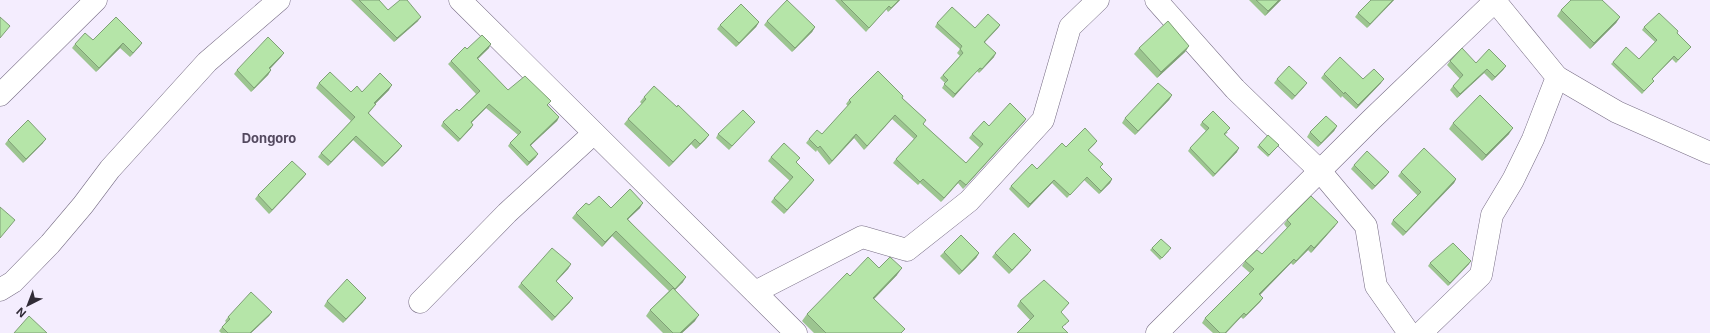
<svg xmlns="http://www.w3.org/2000/svg" width="1710" height="333" font-family="Inter,sans-serif">
<rect width="100%" height="100%" fill="#f4edfe"/>
<g fill="none" stroke-linecap="round" stroke-linejoin="round">
<defs>
<g id="minor">
<polyline points="460,0 796,333"/>
<polyline points="1156,0 1235,89 1320,171 1366,226 1376,286 1409,333"/>
<polyline points="1557,77 1617,112 1710,153"/>
<polyline points="0,95 96,0"/>
<polyline points="0,290 13,282 50,244 83,205 110,169 207,62 279,0"/>
<polyline points="755,292 862,237 907,250 969,201 1043,120 1070,27 1098,0"/>
<polyline points="420,302 507,213 594,133"/>
<polyline points="1157,333 1371,120 1495,1"/>
<polyline points="1421,333 1481,275 1492,215 1513,180 1533,139 1557,77 1495,1 1497,0"/>
</g>
</defs>
<use href="#minor" stroke="#776d84" stroke-width="23"/>
<use href="#minor" stroke="#fff" stroke-width="22"/>
</g>
<g fill="#9cc590">
<polygon points="351,0 379,0 388,10 418,21 394,42"/>
<polygon points="835,0 900,0 888,12 886,9 866,32"/>
<polygon points="1249,0 1281,0 1265,16"/>
<polygon points="1371,0 1394,0 1367,28 1355,17 1358,13"/>
<polygon points="1561,10 1620,17 1616,23 1590,49 1557,16"/>
<polygon points="767,21 815,27 812,32 792,52 764,25"/>
<polygon points="759,22 756,27 736,47 717,29 720,25"/>
<polygon points="937,23 975,28 1000,25 998,28 985,42 994,57 979,73 977,71 953,98 942,88 945,83 940,78 960,56 957,53 960,49 935,27"/>
<polygon points="1644,27 1677,33 1691,47 1676,63 1672,59 1652,79 1654,81 1642,94 1611,64 1613,62 1639,59 1655,42 1642,30"/>
<polygon points="93,40 142,43 139,47 130,57 120,48 96,72 72,48 75,44"/>
<polygon points="1189,46 1185,52 1157,78 1134,54 1139,48"/>
<polygon points="489,48 478,59 508,90 548,105 559,117 557,121 531,145 536,157 527,166 508,146 510,143 518,135 486,108 471,123 473,125 471,128 458,142 441,126 443,122 459,111 476,94 448,64 451,61 467,49"/>
<polygon points="284,53 281,57 270,69 271,70 268,75 251,92 234,74 237,70"/>
<polygon points="1450,61 1476,63 1506,66 1503,70 1492,81 1484,73 1457,98 1450,90 1453,86 1460,79 1447,65"/>
<polygon points="1324,74 1363,79 1381,83 1356,109 1342,96 1341,98 1321,78"/>
<polygon points="1277,79 1304,87 1292,100 1274,83"/>
<polygon points="319,83 351,92 389,90 375,104 376,104 369,113 399,150 382,167 353,140 328,166 318,157 321,153 351,121 316,88"/>
<polygon points="1172,95 1169,100 1135,135 1122,123 1125,118"/>
<polygon points="644,97 677,107 709,135 705,140 696,149 691,144 669,167 624,124 628,119 642,104 640,102"/>
<polygon points="902,98 926,120 923,124 966,163 980,148 969,138 972,134 989,126 1026,119 1024,122 963,189 958,183 941,202 920,183 918,185 893,163 896,159 914,139 892,119 864,150 854,138 829,165 817,150 816,152 806,143 809,139 822,134 848,106 846,104 849,100"/>
<polygon points="1202,122 1228,132 1225,135 1237,152 1213,177 1188,151 1190,148 1206,131 1200,125"/>
<polygon points="1453,123 1509,134 1482,161 1449,129"/>
<polygon points="752,125 729,150 716,138 718,134"/>
<polygon points="1337,126 1334,131 1318,147 1307,137 1310,132"/>
<polygon points="8,140 43,143 23,163 5,144"/>
<polygon points="1097,141 1095,144 1089,150 1100,168 1112,179 1110,183 1099,194 1084,180 1067,198 1052,183 1028,208 1009,189 1011,186 1037,169"/>
<polygon points="1259,145 1279,145 1268,157 1257,147"/>
<polygon points="771,157 796,163 814,180 811,184 784,214 771,202 774,198 790,181 768,161"/>
<polygon points="1354,165 1389,172 1386,176 1372,190 1351,169"/>
<polygon points="1401,172 1456,179 1454,183 1403,236 1391,224 1393,220 1418,196 1398,176"/>
<polygon points="306,174 303,178 269,214 255,199 258,195"/>
<polygon points="611,208 640,208 628,219 683,282 675,290 695,321 682,333 663,333 646,316 650,310 669,291 612,236 602,247 572,218 576,213"/>
<polygon points="1287,220 1335,226 1311,253 1308,250 1293,265 1291,263 1260,295 1263,298 1260,302 1243,319 1241,317 1226,333 1213,333 1202,323 1205,318 1250,273 1242,266 1245,261 1262,254 1287,228 1284,224"/>
<polygon points="1152,248 1169,251 1160,260 1150,250"/>
<polygon points="944,252 979,253 976,258 959,275 940,256"/>
<polygon points="995,253 1028,254 1009,274 992,257"/>
<polygon points="1430,263 1469,264 1448,286 1428,266"/>
<polygon points="571,264 568,269 556,281 570,302 552,321 518,287 521,283"/>
<polygon points="879,268 897,275 874,299 902,333 814,333 802,321 807,314 850,276"/>
<polygon points="327,301 363,302 343,323 324,306"/>
<polygon points="1020,301 1069,303 1061,312 1066,325 1030,320 1017,306"/>
<polygon points="272,312 269,316 251,333 221,333 219,331 222,327 226,322 225,321 228,317"/>
</g>
<g fill="#7fa076">
<polygon points="899,0 900,0 888,12 891,8"/>
<polygon points="1279,0 1281,0 1265,16 1268,11"/>
<polygon points="1393,0 1394,0 1367,28 1370,24"/>
<polygon points="421,17 418,21 394,42 397,38"/>
<polygon points="1620,17 1616,23 1590,49 1594,43"/>
<polygon points="759,22 756,27 736,47 739,43"/>
<polygon points="1000,25 998,28 982,45 984,42"/>
<polygon points="815,27 812,32 792,52 795,48"/>
<polygon points="123,43 120,48 96,72 99,68"/>
<polygon points="142,43 139,47 130,57 133,53"/>
<polygon points="491,44 489,48 474,62 477,58"/>
<polygon points="1189,46 1185,52 1157,78 1161,72"/>
<polygon points="284,53 281,57 266,73 269,68"/>
<polygon points="996,53 994,57 979,73 982,69"/>
<polygon points="1674,56 1672,59 1650,81 1652,79"/>
<polygon points="1506,66 1503,70 1492,81 1495,77"/>
<polygon points="980,68 977,71 953,98 955,94"/>
<polygon points="1487,69 1484,73 1457,98 1460,94"/>
<polygon points="271,70 268,75 251,92 254,88"/>
<polygon points="1384,79 1381,83 1356,109 1358,105"/>
<polygon points="1307,83 1304,87 1292,100 1295,96"/>
<polygon points="392,85 389,90 372,107 374,103"/>
<polygon points="1172,95 1169,100 1135,135 1138,131"/>
<polygon points="489,104 486,108 468,126 471,122"/>
<polygon points="895,115 892,119 864,150 867,146"/>
<polygon points="559,117 557,121 528,148 530,145"/>
<polygon points="1026,119 1024,122 963,189 966,185"/>
<polygon points="473,125 471,128 458,142 460,139"/>
<polygon points="1337,126 1334,131 1318,147 1321,143"/>
<polygon points="1513,128 1509,134 1482,161 1486,155"/>
<polygon points="856,134 854,138 829,165 832,161"/>
<polygon points="709,135 705,140 696,149 700,144"/>
<polygon points="356,136 353,140 328,166 331,162"/>
<polygon points="46,139 43,143 23,163 26,159"/>
<polygon points="695,139 691,144 669,167 673,162"/>
<polygon points="402,146 399,150 382,167 385,163"/>
<polygon points="1239,148 1237,152 1213,177 1215,174"/>
<polygon points="538,154 536,157 527,166 529,162"/>
<polygon points="1389,172 1386,176 1372,190 1375,186"/>
<polygon points="306,174 303,178 269,214 272,210"/>
<polygon points="1112,179 1110,183 1099,194 1101,191"/>
<polygon points="1456,179 1454,183 1403,236 1406,232"/>
<polygon points="814,180 811,184 784,214 787,210"/>
<polygon points="960,180 958,183 941,202 944,198"/>
<polygon points="1054,180 1052,183 1028,208 1030,204"/>
<polygon points="643,203 640,208 623,224 627,219"/>
<polygon points="1338,222 1335,226 1311,253 1314,248"/>
<polygon points="616,231 612,236 602,247 605,242"/>
<polygon points="1311,245 1308,250 1293,265 1296,261"/>
<polygon points="1031,250 1028,254 1009,274 1012,270"/>
<polygon points="979,253 976,258 959,275 962,271"/>
<polygon points="1294,259 1291,263 1256,299 1259,294"/>
<polygon points="1471,261 1469,264 1448,286 1450,283"/>
<polygon points="571,264 568,269 553,285 556,281"/>
<polygon points="902,268 897,275 868,305 873,298"/>
<polygon points="686,277 683,282 671,294 675,289"/>
<polygon points="366,298 363,302 343,323 346,319"/>
<polygon points="573,298 570,302 552,321 555,317"/>
<polygon points="1263,298 1260,302 1243,319 1246,315"/>
<polygon points="272,312 269,316 251,333 250,333"/>
<polygon points="1244,313 1241,317 1226,333 1225,333"/>
<polygon points="699,315 695,321 682,333 680,333"/>
</g>
<g fill="#b5e5a8" stroke="#7fa076">
<polygon points="359,0 379,0 388,10 400,0 407,0 421,17 397,38"/>
<polygon points="787,0 815,27 795,48 767,21"/>
<polygon points="841,0 899,0 891,8 889,6 869,28"/>
<polygon points="1256,0 1279,0 1268,11"/>
<polygon points="1371,0 1393,0 1370,24 1358,13"/>
<polygon points="1571,0 1602,0 1620,17 1594,43 1561,10"/>
<polygon points="741,4 759,22 739,43 720,25"/>
<polygon points="952,7 975,28 988,14 1000,25 984,42 996,53 982,69 980,68 955,94 944,84 948,80 943,75 963,53 960,49 962,46 937,23"/>
<polygon points="1659,13 1678,31 1677,33 1691,47 1678,60 1674,56 1652,79 1654,81 1644,91 1613,62 1626,47 1639,59 1657,40 1644,27"/>
<polygon points="0,17 10,26 0,38"/>
<polygon points="116,17 142,43 133,53 123,43 99,68 75,44 85,33 93,40"/>
<polygon points="1168,21 1189,46 1161,72 1139,48"/>
<polygon points="482,35 491,44 477,58 508,90 525,76 551,101 547,105 559,117 530,145 538,154 529,162 510,143 521,132 489,104 471,122 473,125 460,139 443,122 457,109 459,111 480,91 451,61 465,47 467,49"/>
<polygon points="268,37 284,53 269,68 271,70 254,88 237,70"/>
<polygon points="1462,48 1476,63 1489,49 1506,66 1495,77 1487,69 1460,94 1453,86 1463,75 1450,61"/>
<polygon points="1340,57 1363,79 1374,69 1384,79 1358,105 1345,92 1344,94 1324,74"/>
<polygon points="1289,66 1307,83 1295,96 1277,79"/>
<polygon points="878,71 903,96 902,98 926,120 923,124 966,163 983,144 972,134 984,121 989,126 1010,103 1026,119 966,185 960,180 944,198 923,179 920,182 896,159 917,136 895,115 867,146 856,134 832,161 820,146 818,148 809,139 817,130 822,134 851,102 849,100"/>
<polygon points="330,72 351,92 357,86 362,92 380,73 392,85 374,103 376,104 368,113 402,146 385,163 356,136 331,162 321,153 355,117 319,83"/>
<polygon points="1158,83 1172,95 1138,131 1125,118"/>
<polygon points="654,86 677,107 678,105 709,135 700,144 695,139 673,162 628,119 646,99 644,97"/>
<polygon points="1480,95 1513,128 1486,155 1453,123"/>
<polygon points="743,110 755,122 732,146 718,134"/>
<polygon points="1213,111 1230,128 1224,134 1239,148 1215,174 1190,148 1209,128 1202,122"/>
<polygon points="1326,116 1337,126 1321,143 1310,132"/>
<polygon points="28,120 46,139 26,159 8,140"/>
<polygon points="1085,128 1097,141 1088,150 1103,164 1100,167 1112,179 1101,191 1087,177 1070,195 1054,180 1030,204 1011,186 1032,164 1037,169 1062,143 1066,147"/>
<polygon points="1268,135 1279,145 1269,155 1259,145"/>
<polygon points="784,143 800,158 796,162 814,180 787,210 774,198 793,177 771,157"/>
<polygon points="1424,148 1456,179 1406,232 1393,220 1421,192 1401,172"/>
<polygon points="1367,151 1389,172 1375,186 1354,165"/>
<polygon points="292,161 306,174 272,210 258,195"/>
<polygon points="630,189 643,203 627,219 686,277 675,289 616,231 605,242 576,213 586,203 589,205 599,196 611,208"/>
<polygon points="1311,196 1338,222 1314,248 1311,245 1296,261 1294,259 1259,294 1263,298 1246,315 1244,313 1225,333 1220,333 1205,318 1254,269 1245,261 1257,250 1262,254 1291,224 1287,220"/>
<polygon points="0,207 15,220 0,238"/>
<polygon points="1014,233 1031,250 1012,270 995,253"/>
<polygon points="961,235 979,253 962,271 944,252"/>
<polygon points="1161,239 1171,248 1162,258 1152,248"/>
<polygon points="1453,243 1471,261 1450,283 1430,263"/>
<polygon points="552,248 571,264 556,281 573,298 555,317 521,283"/>
<polygon points="868,257 879,268 890,257 902,268 873,298 905,329 901,333 826,333 807,314 847,273 850,276"/>
<polygon points="347,279 366,298 346,319 327,301"/>
<polygon points="1044,280 1069,303 1061,312 1069,321 1062,327 1068,333 1017,333 1034,316 1020,301"/>
<polygon points="673,288 699,315 680,333 673,333 650,310"/>
<polygon points="251,292 272,312 250,333 228,333 222,327 230,319 228,317"/>
<polygon points="29,316 47,333 14,333"/>
</g>
<g text-anchor="middle" stroke-width="4" stroke-linejoin="round" paint-order="stroke">
<g font-size="13" font-weight="bold" fill="#53495f" stroke="#f4edfe">
<text x="269" y="143">Dongoro</text>
</g>
</g>
<g transform="translate(28 305) rotate(222)" stroke="#f4edfe" stroke-width="3" paint-order="stroke">
<path d="M0-3L7 15L0 10L-7 15Z" fill="#302b36"/>
<text y="-6" font-size="11" font-weight="bold" text-anchor="middle" fill="#302b36">N</text>
</g>
</svg>
